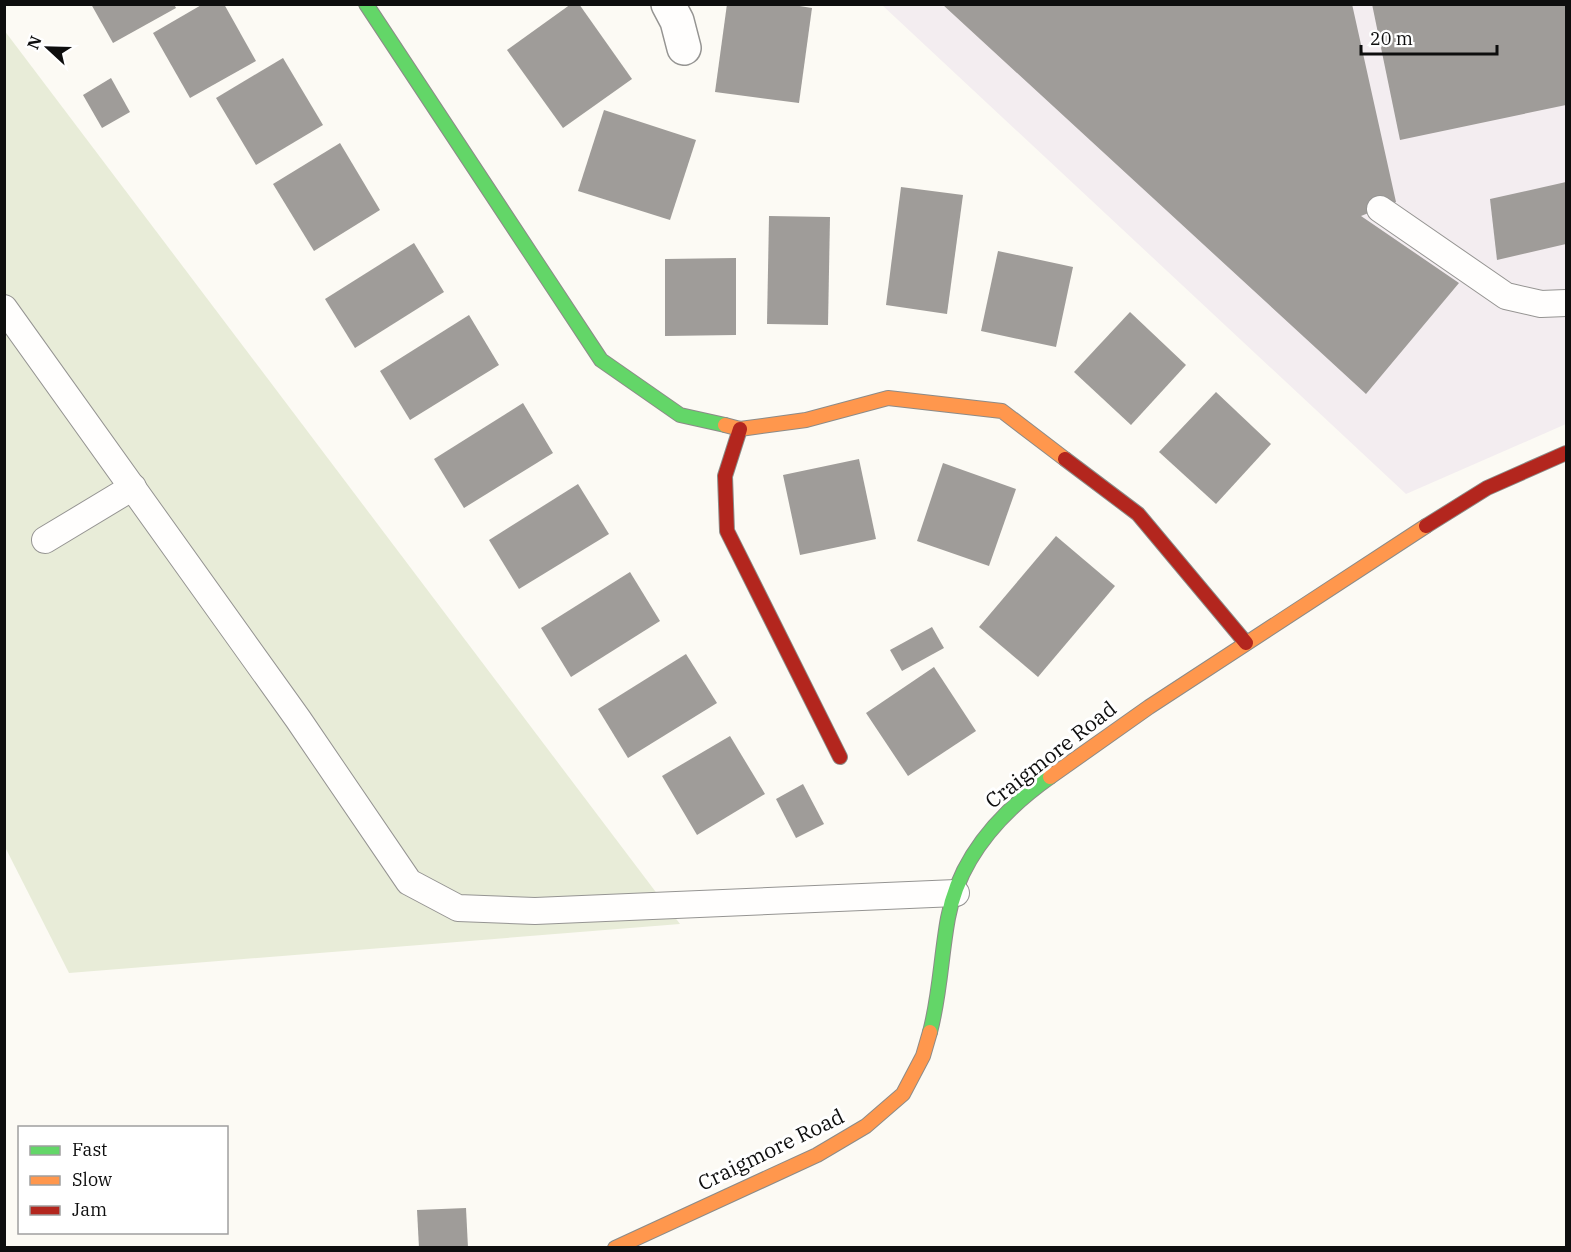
<svg xmlns="http://www.w3.org/2000/svg" width="1571" height="1252" font-family="'IBM Plex Serif',serif">
<rect width="100%" height="100%" fill="#fcfaf4"/>
<polygon fill="#f3edf0" points="882,5 1566,5 1566,424 1406,494"/>
<polygon fill="#e8ecd8" points="4,30 680,924 69,973 5,847"/>
<g fill="#9f9c99">
<polygon points="91,4 174,4 176,8 113,43"/>
<polygon points="203,4 224,4 256,61 190,98 153,33"/>
<polygon points="571,4 579,4 632,79 563,128 507,50"/>
<polygon points="727,4 787,4 812,8 799,103 715,92"/>
<polygon points="942,4 1352,4 1396,202 1361,216 1459,283 1366,394"/>
<polygon points="1372,4 1566,4 1566,105 1400,140"/>
<polygon points="283,58 323,125 256,165 216,98"/>
<polygon points="111,78 130,112 102,128 83,95"/>
<polygon points="604,110 696,140 670,220 578,191"/>
<polygon points="340,143 380,210 314,251 273,184"/>
<polygon points="1566,182 1566,244 1497,260 1490,199"/>
<polygon points="901,187 963,195 947,314 886,305"/>
<polygon points="769,216 830,217 828,325 767,324"/>
<polygon points="414,243 444,292 355,348 325,299"/>
<polygon points="998,251 1073,267 1056,347 981,331"/>
<polygon points="736,258 736,335 665,336 665,259"/>
<polygon points="1130,312 1186,365 1131,425 1074,372"/>
<polygon points="469,315 499,365 410,420 380,371"/>
<polygon points="1216,392 1271,444 1216,504 1159,452"/>
<polygon points="523,403 553,453 464,508 434,459"/>
<polygon points="859,459 876,539 800,555 783,475"/>
<polygon points="943,463 1016,489 989,566 917,541"/>
<polygon points="578,484 609,534 519,589 489,540"/>
<polygon points="1056,536 1115,586 1038,677 979,627"/>
<polygon points="630,572 660,621 571,677 541,628"/>
<polygon points="932,627 944,648 902,671 890,650"/>
<polygon points="686,654 717,703 628,758 598,709"/>
<polygon points="934,667 976,731 908,776 866,713"/>
<polygon points="730,736 765,794 697,835 662,776"/>
<polygon points="803,784 824,824 796,838 776,799"/>
<polygon points="466,1208 468,1248 419,1248 417,1210"/>
</g>
<g fill="none" stroke-linecap="round" stroke-linejoin="round">
<defs>
<g id="lane">
<polyline points="1380,209 1506,296 1541,304 1566,303"/>
<polyline points="4,308 298,719 409,882 458,908 535,911 956,893"/>
<polyline points="45,540 133,487"/>
</g>
<polyline id="street" points="668,4 677,21 684,48"/>
<g id="fast">
<polyline points="366,4 601,360 680,415 725,425"/>
<path d="M930,1032c10,-37 11,-76 18,-114 11,-60 54,-107 102,-141"/>
</g>
<g id="slow">
<polyline points="725,425 740,429 806,420 888,398 1002,411 1065,459"/>
<polyline points="1050,777 1149,707 1426,526"/>
<polyline points="615,1248 817,1155 866,1126 903,1094 923,1056 930,1032"/>
</g>
<g id="jam">
<polyline points="740,429 725,476 727,531 840,757"/>
<polyline points="1065,459 1138,514 1246,643"/>
<polyline points="1426,526 1487,488 1566,453"/>
</g>
</defs>
<use href="#lane" stroke="#959492" stroke-width="28"/>
<use href="#street" stroke="#959492" stroke-width="36"/>
<use href="#fast" stroke="#8c8b88" stroke-width="16"/>
<use href="#slow" stroke="#8c8b88" stroke-width="16"/>
<use href="#jam" stroke="#8c8b88" stroke-width="16"/>
<use href="#lane" stroke="#fffefd" stroke-width="26"/>
<use href="#street" stroke="#fffefd" stroke-width="33"/>
<use href="#fast" stroke="#63d668" stroke-width="14"/>
<use href="#slow" stroke="#ff974d" stroke-width="14"/>
<use href="#jam" stroke="#b3261e" stroke-width="14"/>
</g>
<g text-anchor="middle" stroke-width="6" stroke-linejoin="round" paint-order="stroke">
<g font-size="21" fill="#0e0e0e" stroke="#fff">
<text transform="translate(1051 755) rotate(-38)" y="7">Craigmore Road</text>
<text transform="translate(771 1150) rotate(-26)" y="7">Craigmore Road</text>
</g>
</g>
<rect width="1571" height="1252" fill="none" stroke="#0e0e0e" stroke-width="12"/>
<rect x="18" y="1126" width="210" height="108" fill="#ffffff" stroke="#9f9f9f" stroke-width="1.5"/>
<rect x="30" y="1146" width="30" height="9" fill="#63d668" stroke="#9f9f9f" stroke-width="1.5"/>
<text x="72" y="1156" font-size="18" fill="#0e0e0e">Fast</text>
<rect x="30" y="1176" width="30" height="9" fill="#ff974d" stroke="#9f9f9f" stroke-width="1.5"/>
<text x="72" y="1186" font-size="18" fill="#0e0e0e">Slow</text>
<rect x="30" y="1206" width="30" height="9" fill="#b3261e" stroke="#9f9f9f" stroke-width="1.5"/>
<text x="72" y="1216" font-size="18" fill="#0e0e0e">Jam</text>
<g transform="translate(48 48) rotate(292)" stroke="#ffffff" stroke-width="4.5" paint-order="stroke">
<path d="M0-4.5L10 22L0 15L-10 22Z" fill="#0e0e0e"/>
<text y="-9" font-size="16" font-weight="bold" text-anchor="middle" fill="#0e0e0e">N</text>
</g>
<path d="M1361 45v9h136v-9" fill="none" stroke="#0e0e0e" stroke-width="3"/>
<text x="1370" y="45" font-size="18" fill="#0e0e0e" stroke="#ffffff" stroke-width="4.5" paint-order="stroke">20 m</text>
</svg>
